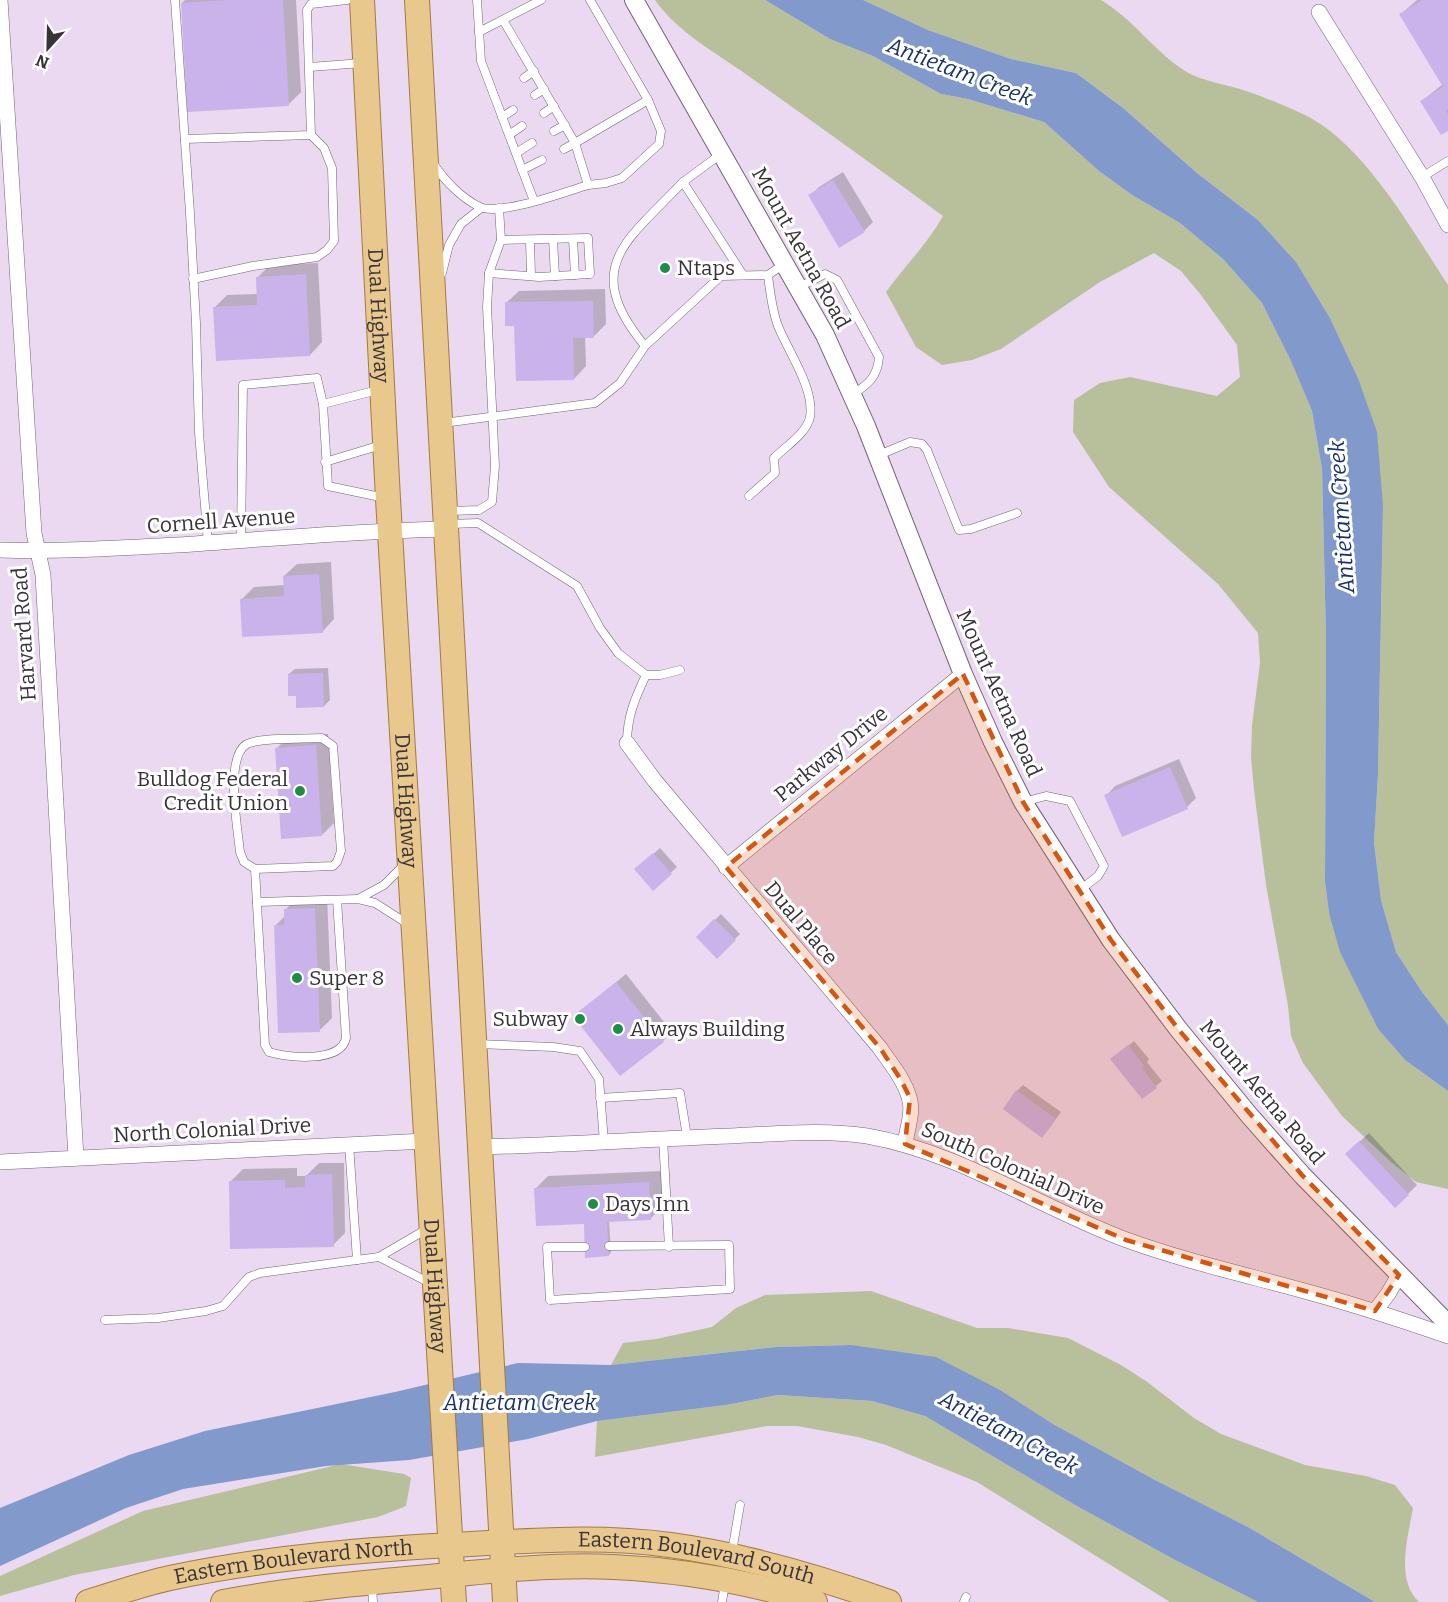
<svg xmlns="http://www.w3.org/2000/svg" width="1448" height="1602" font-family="Bitter,serif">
<rect width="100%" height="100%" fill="#ead9f1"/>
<g fill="#b7c09b">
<path d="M655,0h110l65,39 43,17 68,38 27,5 76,23 55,49 33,24 48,28 43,36 39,44 28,56 22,52 10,58 4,167 -1,246 4,31 31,79 18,37 27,31 43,31v98l-32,-7 -25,-20 -49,-46 -39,-53 -12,-27 -3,-30 -22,-121 -12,-95 -3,-33 1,-32 8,-62 -2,-30 -40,-49 -109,-97 -36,-55 1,-32 26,-17 30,-6 87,19 23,-19 -3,-32 -36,-50 -20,-24 -27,-18 -54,29 -99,67 -29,11 -30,5 -26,-18 -30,-55c19,-26 42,-49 57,-76 -64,-47 -128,-93 -193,-139 -33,-24 -71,-43 -95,-77z"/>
<path d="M863,0h238c32,19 53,51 84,71 18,11 41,13 61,20 18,6 37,14 55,22 62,28 110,116 147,172v740l-26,-33 -26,-40 -15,-52 -7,-59 4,-66 5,-269 -25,-128 -28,-60 -34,-56 -38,-42 -61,-47 -74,-65 -47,-35 -65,-14 -83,-29z"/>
<path d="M871,1291l106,37h31l60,10 53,27 25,16 48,37 27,16 84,31 61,11 29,9 18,23c-5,29 -18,71 6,94h-44l-127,-75 -93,-47 -102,-56 -54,-34 -148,-45 -75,2 -165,18 12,-22 33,-4 56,-12 24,-19 29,-13z"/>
<polygon points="778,1395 872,1401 925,1416 1075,1505 1177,1561 1258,1602 1170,1602 977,1482 886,1445 858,1437 797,1426 767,1426 595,1457 597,1421 726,1405"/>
<polygon points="341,1464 404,1474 411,1478 406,1506 378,1517 74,1575 0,1596 0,1576 143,1511"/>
</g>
<g fill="#8199cb">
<polygon points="765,0 863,0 928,30 1011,59 1076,73 1123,108 1197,173 1258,220 1296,262 1330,318 1358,378 1377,432 1383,506 1378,775 1374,842 1381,900 1396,952 1422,992 1448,1025 1448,1091 1405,1060 1378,1029 1340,952 1329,913 1325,882 1326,636 1322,469 1312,411 1290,359 1262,303 1223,259 1180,223 1132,195 1099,171 1044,122 968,99 941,94 873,56 830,39"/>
<polygon points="851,1345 936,1357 1000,1390 1053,1424 1155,1480 1248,1527 1375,1602 1258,1602 1177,1561 1075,1505 925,1416 872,1401 778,1395 726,1405 597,1421 528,1439 409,1460 326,1466 183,1489 126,1508 0,1566 0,1508 129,1455 205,1431 395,1392 518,1363 611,1365 776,1347"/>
</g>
<g fill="#0003">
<polygon points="185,0 296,0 301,92 288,105 182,3"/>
<polygon points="1417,0 1448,0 1448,129 1422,101 1443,84 1401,14"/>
<polygon points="843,172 873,222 864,231 810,196 819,187"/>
<polygon points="318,263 322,342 310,355 214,308 227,295 258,294 257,278 270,265"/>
<polygon points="605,289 606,324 594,336 585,336 586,366 574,379 516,324 506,303 519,291"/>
<polygon points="331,562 334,619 322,632 242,599 254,587 285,585 284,576 297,564"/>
<polygon points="328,668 330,700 324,706 297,694 289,674 295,669"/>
<polygon points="328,734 334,823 322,835 277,748 289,736"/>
<polygon points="1179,759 1196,798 1187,807 1106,796 1115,786"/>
<polygon points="660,848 677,867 653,889 642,864"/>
<polygon points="327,896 332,1018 320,1030 275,926 286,915 285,910 298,897"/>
<polygon points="721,914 740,934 717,956 698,937"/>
<polygon points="626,974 672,1032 663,1041 575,1016"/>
<polygon points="1134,1041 1149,1059 1147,1062 1162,1081 1142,1097 1118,1054"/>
<polygon points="1023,1085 1061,1112 1048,1130 1017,1091"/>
<polygon points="1369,1133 1417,1185 1408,1194 1356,1145"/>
<polygon points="319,1163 344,1163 345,1233 333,1245 231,1181 243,1169 297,1168 297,1176 306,1176"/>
<polygon points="661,1171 663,1206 650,1219 609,1221 611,1252 609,1255 588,1222 536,1188 548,1176"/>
</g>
<g fill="#c9b3ea">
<polygon points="229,0 283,0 289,106 187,112 181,3"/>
<polygon points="1422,0 1448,0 1448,109 1446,111 1448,114 1448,131 1441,135 1420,101 1443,87 1399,14"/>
<polygon points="833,180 865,232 839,248 808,195"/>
<polygon points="306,274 310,356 216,361 213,307 257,305 256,277"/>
<polygon points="593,301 594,338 573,338 574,380 516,381 514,326 505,326 505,302"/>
<polygon points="319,574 323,633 242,637 240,599 284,596 283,576"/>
<polygon points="323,673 324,707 296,708 296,696 288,696 288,674"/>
<polygon points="316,745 322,836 281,839 275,748"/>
<polygon points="1170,767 1188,809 1122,837 1104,795"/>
<polygon points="653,853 672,874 653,891 634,869"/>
<polygon points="315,908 320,1032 278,1033 274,925 284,925 284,909"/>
<polygon points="714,919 736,940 717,959 696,937"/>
<polygon points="616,982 664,1042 620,1076 573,1016"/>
<polygon points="1128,1045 1144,1066 1142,1068 1157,1088 1142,1099 1110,1059"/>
<polygon points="1016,1090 1056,1119 1042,1138 1003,1109"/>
<polygon points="1359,1141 1409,1195 1395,1208 1345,1154"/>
<polygon points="332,1174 334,1247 230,1249 229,1181 285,1180 285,1188 305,1187 305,1175"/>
<polygon points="649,1182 651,1220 607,1222 609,1256 585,1258 584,1224 536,1226 534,1188"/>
</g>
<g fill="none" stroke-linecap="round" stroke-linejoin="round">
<defs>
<g id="service">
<polyline points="175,0 190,213 196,323 199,433 208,543"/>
<polyline points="477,0 481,61 534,201"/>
<polyline points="503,20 575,143 648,100"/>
<polyline points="479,32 541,0"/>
<polyline points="310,67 362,63"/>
<polyline points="524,78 534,71"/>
<polyline points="535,95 544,89"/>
<polyline points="544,113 554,106"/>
<polyline points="502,117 513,110"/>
<polyline points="554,131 565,125"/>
<polyline points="509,135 522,126"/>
<polyline points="185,139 311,135 307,10 311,4 347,0"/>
<polyline points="516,153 532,143"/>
<polyline points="721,154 683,182 743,275"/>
<path d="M433,163c11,17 28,35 47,44 20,9 85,-15 108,-22l-13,-42 -11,6"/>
<polyline points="522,170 542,160"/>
<polyline points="1422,177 1448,161"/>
<polyline points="588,185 606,183 622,178 659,144 661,131 648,100 590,0"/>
<polyline points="553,239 555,276"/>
<polyline points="573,239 575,275"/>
<polyline points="530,240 531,276"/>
<polyline points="442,273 449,245 461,224 481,208"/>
<polyline points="489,273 539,277 590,274 588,238 501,240"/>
<polyline points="193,279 253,266 317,257 327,250 334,241 332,168 324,148 311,135"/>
<path d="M799,287l26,-13 12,6 42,77c-1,20 -12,28 -27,38"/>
<path d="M645,346c-65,-79 -18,-105 38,-164"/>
<polyline points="323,404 378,390"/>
<polyline points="443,423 595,403 620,383 645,346 721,276 768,275 784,264"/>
<polyline points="879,455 910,442 922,444 927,450 959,530 971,529 1017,513"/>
<polyline points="325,462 381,445"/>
<path d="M749,496l26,-23 -1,-15c11,-11 33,-25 36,-41 5,-28 -22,-66 -32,-91 -6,-16 -8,-34 -10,-51"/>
<polyline points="449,511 479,510 492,502 495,466 487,307 489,273 501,240 499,208"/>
<polyline points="450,524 478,523 577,586 600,628 618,653 646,675 660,675 680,670"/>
<polyline points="241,540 243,385 317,378 323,404 328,486 385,498"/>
<path d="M322,738l11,8 8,105 -4,11 -4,4 -78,3 -11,-7 -4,-10c-2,-22 -16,-95 7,-108 14,-7 57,-5 75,-6z"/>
<path d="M627,743c0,-26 8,-45 19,-68"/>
<polyline points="1023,802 1046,796 1070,801 1104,866 1098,876 1080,890"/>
<path d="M255,869l10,176 4,7c19,6 72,11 77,-14l-9,-138"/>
<polyline points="358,899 384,885 404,865"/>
<polyline points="257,902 358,899 375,903 408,924"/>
<polyline points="477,1044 553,1047 580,1051 599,1079 604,1142"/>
<polyline points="600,1098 680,1093 687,1137"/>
<polyline points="663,1138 669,1247"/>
<polyline points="349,1144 357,1260"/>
<polyline points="585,1247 547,1247 550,1300 730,1289 729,1245 609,1246"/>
<polyline points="379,1257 432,1284"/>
<polyline points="105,1320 158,1318 206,1311 223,1306 249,1277 260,1273 379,1257 427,1229"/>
<polyline points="732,1552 740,1505"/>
<polyline points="372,1587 373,1602"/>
<polyline points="722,1602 725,1583"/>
<polyline points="964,1602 966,1597"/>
</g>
<g id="minor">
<polyline points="0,0 34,533 43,575 76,1158"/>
<polyline points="1319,12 1422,177 1448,225"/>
<path d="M0,550c59,2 118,-2 177,-5 90,-6 179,-14 269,-16"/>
<path d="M627,743l28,38 225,267c10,15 24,31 29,49 5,14 -2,32 -4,47"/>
<polyline points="726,867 963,674"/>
<path d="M479,1147c84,-2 168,-8 252,-11 45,-2 92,-7 136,0 92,16 170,70 257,103 60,22 123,36 184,53 48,13 94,28 140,44"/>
<polyline points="0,1162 426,1141"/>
<polyline points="1375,1311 1388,1294 1399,1275"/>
</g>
<polyline id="tertiary" points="634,0 825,335 866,426 963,674 993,742 1023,802 1111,940 1179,1030 1249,1115 1302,1175 1448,1324"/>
<g id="primary">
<path id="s1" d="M362,0l26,499 66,1103"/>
<polyline points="417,0 505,1602"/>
<path id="s2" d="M88,1602c27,-8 54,-18 82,-24 99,-21 201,-29 301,-34 66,-4 134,-8 199,1 74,10 149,32 219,57"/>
<path d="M223,1602c64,-12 129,-18 194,-24 63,-6 133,-14 196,-11 67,3 137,15 202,35"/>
</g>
</defs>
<use href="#service" stroke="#736479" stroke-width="9"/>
<use href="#minor" stroke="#736479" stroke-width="16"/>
<use href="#tertiary" stroke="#736479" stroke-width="20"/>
<use href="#primary" stroke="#a27c40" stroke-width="26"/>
<use href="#service" stroke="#fff" stroke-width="8"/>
<use href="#minor" stroke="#fff" stroke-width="15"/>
<use href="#tertiary" stroke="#fff" stroke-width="18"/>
<use href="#primary" stroke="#e9c88e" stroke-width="24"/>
</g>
<path fill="#d65511" fill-opacity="0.2" stroke="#d65511" stroke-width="4.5" stroke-dasharray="12 8" stroke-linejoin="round" d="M963,674l60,128 88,138 68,90 123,145 97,100 -24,36 -249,-71 -221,-96 5,-46 -9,-18 -21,-32 -154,-181z"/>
<g fill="#1e8d46" stroke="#fff" stroke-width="2">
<circle cx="665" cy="268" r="6"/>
<circle cx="300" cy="791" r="6"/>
<circle cx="297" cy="978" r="6"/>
<circle cx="580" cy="1019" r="6"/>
<circle cx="618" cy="1029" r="6"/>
<circle cx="593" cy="1204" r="6"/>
</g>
<g text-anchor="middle" stroke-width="6" stroke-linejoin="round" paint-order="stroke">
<g font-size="21" fill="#38323b" stroke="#fff">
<text transform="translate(801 248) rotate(61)" y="7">Mount Aetna Road</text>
<text dy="7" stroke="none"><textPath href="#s1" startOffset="316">Dual Highway</textPath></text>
<text transform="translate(221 521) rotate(-4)" y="7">Cornell Avenue</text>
<text transform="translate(24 634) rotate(-94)" y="7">Harvard Road</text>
<text transform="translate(999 693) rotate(66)" y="7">Mount Aetna Road</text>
<text transform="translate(831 754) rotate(-39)" y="7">Parkway Drive</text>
<text dy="7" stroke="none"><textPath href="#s1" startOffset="802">Dual Highway</textPath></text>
<text transform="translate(801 923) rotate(50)" y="7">Dual Place</text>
<text transform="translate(1262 1092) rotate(50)" y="7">Mount Aetna Road</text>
<text transform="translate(212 1130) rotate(-3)" y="7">North Colonial Drive</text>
<text transform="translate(1013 1168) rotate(24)" y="7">South Colonial Drive</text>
<text dy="7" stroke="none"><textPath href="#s1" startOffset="1288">Dual Highway</textPath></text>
<text dy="7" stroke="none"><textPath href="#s2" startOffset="616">Eastern Boulevard South</textPath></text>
<text dy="7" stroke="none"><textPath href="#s2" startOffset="210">Eastern Boulevard North</textPath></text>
</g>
<g font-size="21" fill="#38323b" stroke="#fff" text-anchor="start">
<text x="677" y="275">Ntaps</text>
<text x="288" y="786" text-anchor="end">Bulldog Federal<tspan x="288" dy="24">Credit Union</tspan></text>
<text x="309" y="985">Super 8</text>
<text x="568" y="1026" text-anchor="end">Subway</text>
<text x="630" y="1036">Always Building</text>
<text x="605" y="1211">Days Inn</text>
</g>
<g font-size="22" font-style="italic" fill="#19316d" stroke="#fff">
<text transform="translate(960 71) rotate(21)" y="8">Antietam Creek</text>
<text transform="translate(1341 517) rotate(-94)" y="8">Antietam Creek</text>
<text x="520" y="1410">Antietam Creek</text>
<text transform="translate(1009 1432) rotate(28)" y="8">Antietam Creek</text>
</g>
</g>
<g transform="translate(48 48) rotate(202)" stroke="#ffffff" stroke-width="4.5" paint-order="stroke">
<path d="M0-4.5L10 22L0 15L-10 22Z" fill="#38323b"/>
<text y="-9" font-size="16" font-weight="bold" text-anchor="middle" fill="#38323b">N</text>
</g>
</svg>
